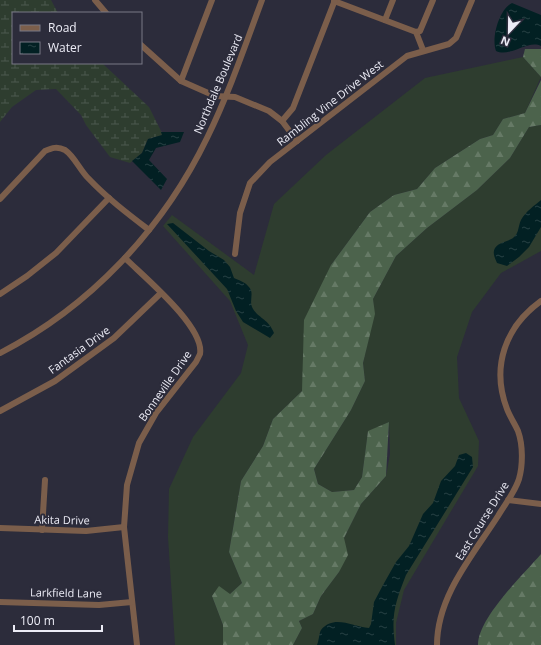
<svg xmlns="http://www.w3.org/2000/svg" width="541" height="645" font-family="'Open Sans',sans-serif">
<defs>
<pattern id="forest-firs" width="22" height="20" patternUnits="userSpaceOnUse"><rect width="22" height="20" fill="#4c634c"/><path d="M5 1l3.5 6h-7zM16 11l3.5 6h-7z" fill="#667a66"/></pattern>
<pattern id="wetland-marsh" width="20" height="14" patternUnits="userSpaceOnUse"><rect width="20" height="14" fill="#2e3d2f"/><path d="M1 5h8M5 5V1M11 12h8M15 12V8" fill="none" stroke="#4c594e"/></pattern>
<pattern id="water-ripples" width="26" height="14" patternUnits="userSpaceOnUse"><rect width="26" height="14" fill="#022023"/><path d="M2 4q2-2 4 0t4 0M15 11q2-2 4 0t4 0" fill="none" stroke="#274144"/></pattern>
</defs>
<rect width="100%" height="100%" fill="#2c2c3b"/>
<g fill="#2e3d2f">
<polygon points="523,57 541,77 525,113 503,119 493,135 480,139 435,168 417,189 394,195 370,212 331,265 302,391 273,419 263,446 241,481 229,552 242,583 230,594 212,596 223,625 223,645 175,645 168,537 169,489 193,437 241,373 248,345 230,301 163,226 172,215 254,275 274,204 326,155 425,78"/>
<polygon points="541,125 541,251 501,273 472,312 457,357 459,398 479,441 478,466 404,590 396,623 396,645 293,645 302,628 299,621 313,614 321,596 339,572 344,538 361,504 386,476 390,454 389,422 368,432 362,477 354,490 332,492 318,484 314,469 351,410 365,381 363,363 374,314 373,299 396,256 427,228 477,190 510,158 529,127"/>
</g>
<g fill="url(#forest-firs)">
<polygon points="525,49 541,49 541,77 523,57"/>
<polygon points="541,80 541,125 529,127 510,158 477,190 427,228 396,256 373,299 375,314 363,363 365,381 351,410 314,469 318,484 332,492 354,490 362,477 368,431 389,422 386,476 361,504 344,538 348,555 339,572 321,596 313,614 299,621 302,628 293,645 223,645 223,625 212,596 219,586 230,594 242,583 229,552 241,481 263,446 273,419 302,391 304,320 331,265 370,212 394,195 417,189 435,168 480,139 493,135 503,119 525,113"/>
<path d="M541,554v91h-63c0,-27 45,-70 63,-91z"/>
</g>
<polygon fill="url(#wetland-marsh)" points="0,0 51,0 58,13 13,13 13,63 102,63 149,107 163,135 148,139 142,153 130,163 110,157 86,125 81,115 56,89 36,90 12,107 0,122"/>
<g fill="url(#water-ripples)">
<path d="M512,3l29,12v31c-13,-7 -31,12 -45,5 -5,-13 3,-42 16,-48z"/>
<polygon points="161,132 184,132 180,142 156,148 149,160 167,179 161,190 132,161 142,153 148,139 162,135"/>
<path d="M541,200v27l-12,20 -10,10 -12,9 -10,-3c-2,-5 -5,-10 -2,-15 5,-7 14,-6 19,-11 5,-4 4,-11 7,-17 5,-9 13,-14 20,-20z"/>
<path d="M173,223l36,28 15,9 6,7 4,11c4,2 11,4 14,8 7,6 1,14 4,21 6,12 16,11 22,26l-4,5 -27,-16 -7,-11 -9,-22 -60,-65z"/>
<path d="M466,453l6,4 1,10 -67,108c-11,28 -15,40 -11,70h-78c2,-4 2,-12 4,-15 13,-16 32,-3 48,-2l2,-4 3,-22 9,-17 13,-23 13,-16 14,-32 10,-11 8,-22 14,-15 4,-11z"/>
</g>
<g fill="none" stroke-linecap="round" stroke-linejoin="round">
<g stroke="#7b5e4b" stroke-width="6">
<polyline points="95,0 106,13"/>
<polyline points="334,1 416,32 423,50"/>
<polyline points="385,20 393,0"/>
<polyline points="416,32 420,31 433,0"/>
<polyline points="141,45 181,81 215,96 235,97 269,111 282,121 297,141"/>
<polyline points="181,81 212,0"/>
<polyline points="282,121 293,108 335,0"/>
<path d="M0,199l45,-48c7,-3 12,-5 20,-1 9,6 15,20 23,28 19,20 40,36 61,52"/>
<polyline points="235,254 240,213 250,183 270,162 407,56 449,44 456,38 472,0"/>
<path d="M125,258c18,18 80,69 75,96 -1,2 -3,6 -4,8l-40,51 -17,30 -12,42 -3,42 13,118"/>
<polyline points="0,294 27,276 56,253 109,198"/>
<path d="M0,353c90,-46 163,-124 207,-215 22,-45 38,-92 55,-138"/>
<polyline points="0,411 55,381 114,338 161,293"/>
<polyline points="508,500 541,504"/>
<polyline points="0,528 86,531 124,527"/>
<polyline points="42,530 45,480"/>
<polyline points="0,602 99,605 132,602"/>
<path d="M437,645c0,-49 36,-90 61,-129 7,-12 17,-24 21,-37 4,-14 4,-34 -1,-48 -3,-7 -8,-14 -11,-22 -16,-42 -2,-82 34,-108"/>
</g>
</g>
<g text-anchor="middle" stroke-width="4" stroke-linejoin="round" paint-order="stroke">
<g font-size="11" fill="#ececf6" stroke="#2c2c3b">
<text transform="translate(218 84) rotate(-67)" y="4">Northdale Boulevard</text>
<text transform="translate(330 103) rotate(-38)" y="4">Rambling Vine Drive West</text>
<text transform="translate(79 350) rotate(-36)" y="4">Fantasia Drive</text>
<text transform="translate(165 386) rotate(-55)" y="4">Bonneville Drive</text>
<text transform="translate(62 520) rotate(1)" y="4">Akita Drive</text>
<text transform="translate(482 521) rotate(-58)" y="4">East Course Drive</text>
<text transform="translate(66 593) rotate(1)" y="4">Larkfield Lane</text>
</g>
</g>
<rect x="12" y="12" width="130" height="52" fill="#2c2c3b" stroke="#797986"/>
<rect x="20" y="25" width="20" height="6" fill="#7b5e4b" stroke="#797986"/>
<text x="48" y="32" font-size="12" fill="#ececf6">Road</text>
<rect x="20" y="42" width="20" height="12" fill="url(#water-ripples)" stroke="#797986"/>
<text x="48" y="52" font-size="12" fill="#ececf6">Water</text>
<g transform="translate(509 32) rotate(202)" stroke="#2c2c3b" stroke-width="3" paint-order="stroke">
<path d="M0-3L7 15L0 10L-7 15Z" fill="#ececf6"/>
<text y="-6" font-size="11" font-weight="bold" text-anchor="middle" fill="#ececf6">N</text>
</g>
<path d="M14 625v6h88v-6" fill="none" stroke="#ececf6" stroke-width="2"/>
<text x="20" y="625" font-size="12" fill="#ececf6" stroke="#2c2c3b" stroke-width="3" paint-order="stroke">100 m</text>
</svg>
